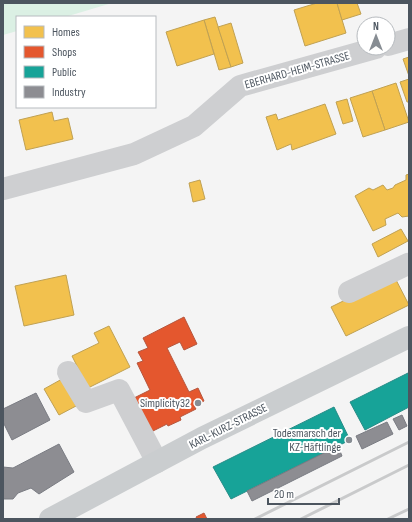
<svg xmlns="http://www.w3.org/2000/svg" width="412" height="522" font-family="'Sofia Sans Condensed',sans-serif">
<rect width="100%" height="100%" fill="#f4f4f4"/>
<polygon fill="#dbf0e4" points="3,3 112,3 65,17 17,17 17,31 3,35"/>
<g fill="#f2c14e" stroke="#c0a153">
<polygon points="317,3 337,3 346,33 305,46 294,10"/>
<polygon points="337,3 357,3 361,14 342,20"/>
<polygon points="215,17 231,67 219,70 204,20"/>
<polygon points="204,20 214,54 177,66 166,32"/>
<polygon points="231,23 243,63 231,67 218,27"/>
<polygon points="409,57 409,76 403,59"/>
<polygon points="409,79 409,102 407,102 400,82"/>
<polygon points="396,83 409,122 385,130 372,91"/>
<polygon points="372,91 385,130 363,137 350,98"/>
<polygon points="347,99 353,121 343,124 336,102"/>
<polygon points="325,104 336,134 292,150 291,144 277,150 266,117 276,114 278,120"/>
<polygon points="52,112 54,121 68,118 73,139 26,150 19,120"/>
<polygon points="409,174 409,216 402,217 398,213 385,219 386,225 373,231 355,196 369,188 373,190 383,185 387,190 393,188 395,185 406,180 406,175"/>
<polygon points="200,180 205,199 193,202 189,183"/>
<polygon points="401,229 408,241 378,257 372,244"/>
<polygon points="66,275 74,315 24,326 15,286"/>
<polygon points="394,276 409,305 346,336 331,307"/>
<polygon points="109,326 130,367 88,388 72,356 99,343 94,333"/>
<polygon points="62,379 76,406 59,415 44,389"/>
</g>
<g fill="#e4572e" stroke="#b6563d">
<polygon points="184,317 197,344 184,350 180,342 167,348 189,392 198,388 204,401 194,406 196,409 180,417 181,420 168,426 167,424 151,432 134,398 150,390 137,363 143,361 138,352 148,348 143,338"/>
<polygon points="204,513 207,519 197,519 196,517"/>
</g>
<g fill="#17a398" stroke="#278c87">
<polygon points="408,373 409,375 409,407 365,430 350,402"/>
<polygon points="334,407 350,440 231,499 213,467"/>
</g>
<g fill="#8d8d92" stroke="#7a7c83">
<polygon points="36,393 50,420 12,440 3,422 3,409"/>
<polygon points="402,415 407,426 399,430 393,419"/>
<polygon points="387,422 393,434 362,449 356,436"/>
<polygon points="59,444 74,472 39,494 31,488 18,493 13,499 3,499 3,467 13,468"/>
<polygon points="338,446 342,456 252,501 247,491"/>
</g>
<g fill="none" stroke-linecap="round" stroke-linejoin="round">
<g stroke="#cecfd1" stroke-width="22">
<polyline points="388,45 409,39"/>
<polyline points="3,189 134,154 194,126 240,86 376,48"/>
<polyline points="349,292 408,264 409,265"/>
<polyline points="68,372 86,402 119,390 157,462"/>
</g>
<polyline stroke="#cacdcf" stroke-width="22" points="50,519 202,438 409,337"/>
<g stroke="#c9cacb" stroke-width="3">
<polyline points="255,519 409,442"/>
<polyline points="301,519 409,465"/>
<polyline points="388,519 409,509"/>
</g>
</g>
<g fill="#878d93" stroke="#fff" stroke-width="1.5">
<circle cx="198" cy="403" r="4"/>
<circle cx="349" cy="440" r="4"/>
</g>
<g text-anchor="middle" stroke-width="4" stroke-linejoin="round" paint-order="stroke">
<g font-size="12" fill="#4c555f" stroke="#fff">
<text transform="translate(297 70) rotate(-16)" y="4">EBERHARD-HEIM-STRASSE</text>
<text transform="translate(228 426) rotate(-27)" y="4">KARL-KURZ-STRASSE</text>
</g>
<g font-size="12" fill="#4c555f" stroke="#fff" text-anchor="end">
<text x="190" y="407">Simplicity32</text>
<text x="341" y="437">Todesmarsch der<tspan x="341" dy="14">KZ-Häftlinge</tspan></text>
</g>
</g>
<rect width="412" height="522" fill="none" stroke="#4c555f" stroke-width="8"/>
<rect x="16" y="16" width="140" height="92" fill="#ffffff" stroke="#b7bbbf"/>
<rect x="24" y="26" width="20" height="12" fill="#f2c14e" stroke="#b7bbbf"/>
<text x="52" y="36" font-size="12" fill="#4c555f">Homes</text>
<rect x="24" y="46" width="20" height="12" fill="#e4572e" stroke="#b7bbbf"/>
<text x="52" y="56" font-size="12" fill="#4c555f">Shops</text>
<rect x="24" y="66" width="20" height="12" fill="#17a398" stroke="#b7bbbf"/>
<text x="52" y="76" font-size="12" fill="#4c555f">Public</text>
<rect x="24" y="86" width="20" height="12" fill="#8d8d92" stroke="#b7bbbf"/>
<text x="52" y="96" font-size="12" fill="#4c555f">Industry</text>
<g transform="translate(376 36)"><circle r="19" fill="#ffffff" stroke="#b7bbbf"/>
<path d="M0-3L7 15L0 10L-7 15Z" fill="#878d93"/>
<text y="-6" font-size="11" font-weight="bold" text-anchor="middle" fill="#4c555f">N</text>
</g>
<path d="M268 498v6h71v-6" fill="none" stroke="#4c555f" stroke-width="2"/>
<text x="274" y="498" font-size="12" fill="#4c555f" stroke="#ffffff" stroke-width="3" paint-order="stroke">20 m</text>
</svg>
